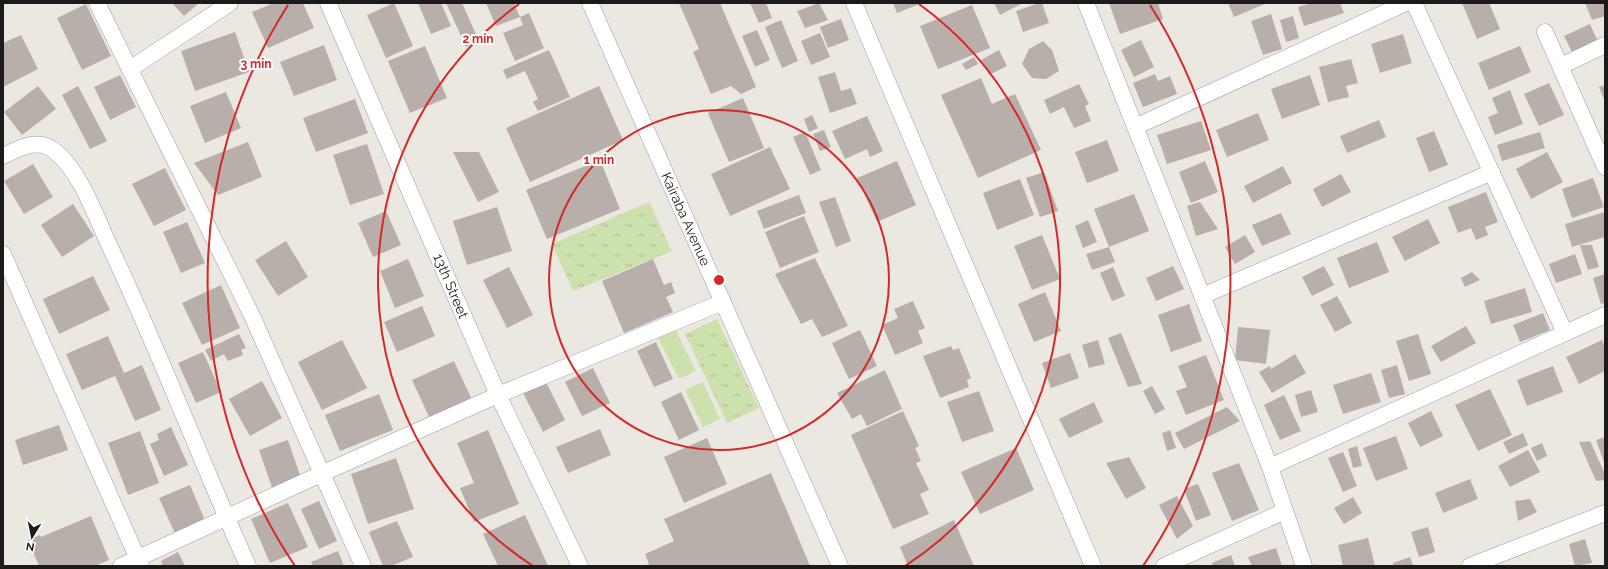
<svg xmlns="http://www.w3.org/2000/svg" width="1608" height="569" font-family="Raleway,sans-serif">
<defs>
<pattern id="grass-tufts" width="24" height="20" patternUnits="userSpaceOnUse"><rect width="24" height="20" fill="#cde1ac"/><path d="M3 7l-1-3M5 7V3M7 7l1-3M15 17l-1-3M17 17v-4M19 17l1-3" fill="none" stroke="#afc093"/></pattern>
</defs>
<rect width="100%" height="100%" fill="#ebe7e1"/>
<g fill="url(#grass-tufts)">
<polygon points="649,202 672,251 573,291 552,244"/>
<polygon points="717,319 759,408 727,423 685,334"/>
</g>
<g fill="#cde1ac">
<polygon points="675,329 696,371 679,379 658,338"/>
<polygon points="703,382 720,419 703,427 685,390"/>
</g>
<g fill="#b8afab">
<polygon points="172,3 199,3 184,16"/>
<polygon points="274,3 303,3 314,28 268,48 252,12"/>
<polygon points="394,3 413,46 386,58 367,15"/>
<polygon points="418,3 441,3 451,26 431,34"/>
<polygon points="446,3 462,3 479,41 466,47"/>
<polygon points="486,3 514,3 520,17 496,26"/>
<polygon points="679,3 720,3 756,87 741,94 731,86 711,94 693,52 699,49"/>
<polygon points="750,3 766,3 772,18 759,23"/>
<polygon points="819,3 828,20 805,28 797,11"/>
<polygon points="893,3 922,3 897,13"/>
<polygon points="994,3 1023,3 1000,15"/>
<polygon points="1039,3 1042,3 1049,23 1023,32 1016,11"/>
<polygon points="1109,3 1158,3 1163,19 1120,34"/>
<polygon points="1228,3 1267,3 1234,17"/>
<polygon points="1311,3 1340,3 1344,13 1304,26 1298,7"/>
<polygon points="1462,3 1489,3 1500,29 1477,39"/>
<polygon points="1585,3 1605,3 1605,16 1592,20"/>
<polygon points="86,4 111,56 82,70 57,18"/>
<polygon points="972,5 990,48 938,69 920,26"/>
<polygon points="529,13 544,48 515,61 503,33 523,25 520,17"/>
<polygon points="1271,14 1282,49 1263,55 1251,21"/>
<polygon points="1293,16 1299,38 1286,42 1280,20"/>
<polygon points="841,19 849,40 828,48 820,27"/>
<polygon points="781,20 798,61 782,68 765,27"/>
<polygon points="1590,24 1598,42 1573,54 1564,36"/>
<polygon points="757,30 770,60 755,67 742,36"/>
<polygon points="235,32 249,72 195,91 181,51"/>
<polygon points="820,33 830,57 811,65 801,41"/>
<polygon points="1403,34 1412,63 1380,73 1371,44"/>
<polygon points="21,35 38,69 3,87 3,43"/>
<polygon points="1141,40 1154,67 1134,77 1121,50"/>
<polygon points="1043,41 1052,50 1059,71 1046,79 1032,78 1022,64 1029,49"/>
<polygon points="324,45 337,80 294,96 280,62"/>
<polygon points="425,46 447,98 410,113 388,61"/>
<polygon points="1520,46 1531,72 1489,90 1478,63"/>
<polygon points="549,50 570,97 538,111 533,102 538,99 525,71 507,79 503,70"/>
<polygon points="999,50 1007,66 989,75 981,60"/>
<polygon points="974,57 978,64 966,70 962,64"/>
<polygon points="1351,59 1358,83 1346,86 1349,97 1328,102 1319,67"/>
<polygon points="835,72 841,91 851,88 857,104 830,113 818,77"/>
<polygon points="1155,74 1158,81 1170,76 1177,94 1143,107 1133,83"/>
<polygon points="120,75 136,107 110,120 94,87"/>
<polygon points="1310,75 1320,105 1282,119 1271,89"/>
<polygon points="981,78 992,104 1015,94 1041,150 978,178 941,95"/>
<polygon points="1549,83 1564,115 1539,126 1524,94"/>
<polygon points="1079,84 1089,104 1085,106 1091,121 1074,128 1064,107 1050,114 1044,100"/>
<polygon points="1605,85 1605,102 1599,87"/>
<polygon points="38,86 56,109 22,135 4,112"/>
<polygon points="78,86 107,141 90,149 62,95"/>
<polygon points="599,86 623,140 530,182 506,128"/>
<polygon points="1510,90 1523,124 1495,135 1488,117 1498,113 1492,98"/>
<polygon points="226,92 241,128 205,143 190,106"/>
<polygon points="743,98 764,148 729,162 708,113"/>
<polygon points="355,99 368,133 316,152 303,118"/>
<polygon points="1258,113 1269,140 1227,157 1216,130"/>
<polygon points="812,115 818,128 809,132 804,119"/>
<polygon points="867,116 883,151 870,157 867,149 845,159 832,131"/>
<polygon points="1379,120 1386,137 1347,153 1340,136"/>
<polygon points="1201,121 1211,150 1167,164 1157,135"/>
<polygon points="824,130 831,147 820,151 813,134"/>
<polygon points="1434,131 1448,165 1429,172 1416,138"/>
<polygon points="805,132 821,170 810,175 793,137"/>
<polygon points="1540,132 1545,148 1502,161 1497,145"/>
<polygon points="1107,140 1119,171 1087,183 1075,152"/>
<polygon points="248,142 262,177 218,195 194,163"/>
<polygon points="367,144 384,194 350,205 333,155"/>
<polygon points="770,147 790,189 730,216 711,174"/>
<polygon points="453,152 479,152 499,192 478,202"/>
<polygon points="1547,152 1563,182 1531,199 1516,169"/>
<polygon points="600,160 620,209 547,239 526,190"/>
<polygon points="897,161 916,205 877,222 857,178"/>
<polygon points="1205,161 1218,192 1191,203 1179,172"/>
<polygon points="33,164 53,197 24,214 4,181"/>
<polygon points="1283,166 1292,183 1253,203 1244,186"/>
<polygon points="165,168 186,210 154,226 132,184"/>
<polygon points="1044,172 1058,211 1040,217 1026,178"/>
<polygon points="1341,174 1351,192 1322,207 1313,189"/>
<polygon points="1593,178 1604,207 1572,218 1562,189"/>
<polygon points="1020,179 1034,215 997,230 983,193"/>
<polygon points="1486,192 1498,222 1485,227 1488,235 1476,240 1471,228 1458,233 1448,207"/>
<polygon points="1134,194 1149,231 1109,247 1115,262 1092,270 1086,254 1109,247 1094,209"/>
<polygon points="799,195 806,213 764,229 757,211"/>
<polygon points="835,197 851,241 836,247 819,202"/>
<polygon points="1200,202 1218,229 1196,236 1187,206"/>
<polygon points="73,204 94,236 62,257 41,225"/>
<polygon points="497,207 512,251 467,265 453,221"/>
<polygon points="386,211 401,245 373,257 358,223"/>
<polygon points="1605,212 1605,237 1572,247 1565,224"/>
<polygon points="1281,213 1291,234 1262,246 1252,225"/>
<polygon points="804,216 819,252 780,268 765,232"/>
<polygon points="1428,219 1440,243 1405,261 1392,237"/>
<polygon points="1088,220 1097,242 1083,248 1075,226"/>
<polygon points="187,222 205,263 181,273 163,232"/>
<polygon points="1042,235 1060,279 1032,290 1014,246"/>
<polygon points="1245,235 1255,252 1235,264 1225,247"/>
<polygon points="286,241 308,277 278,296 255,260"/>
<polygon points="1377,242 1389,272 1349,288 1337,258"/>
<polygon points="1580,245 1592,245 1599,267 1588,270"/>
<polygon points="1575,254 1582,274 1556,283 1549,264"/>
<polygon points="815,258 848,326 822,337 812,319 801,324 775,274"/>
<polygon points="408,259 424,296 395,308 380,271"/>
<polygon points="653,259 664,285 671,282 675,293 666,297 673,312 624,333 602,281"/>
<polygon points="1173,266 1184,289 1156,301 1146,278"/>
<polygon points="1324,266 1334,285 1312,296 1302,277"/>
<polygon points="509,267 533,315 507,328 483,280"/>
<polygon points="1113,267 1125,296 1112,301 1100,273"/>
<polygon points="1472,272 1480,280 1465,287 1461,278"/>
<polygon points="1605,274 1605,303 1601,304 1593,278"/>
<polygon points="93,276 110,310 59,334 43,299"/>
<polygon points="221,285 240,328 202,345 182,303"/>
<polygon points="1525,288 1532,312 1491,324 1484,301"/>
<polygon points="1045,292 1061,331 1034,342 1018,304"/>
<polygon points="1337,296 1352,323 1335,332 1320,305"/>
<polygon points="913,301 925,328 918,331 923,343 895,355 882,325 898,318 894,309"/>
<polygon points="1189,304 1202,341 1171,352 1158,315"/>
<polygon points="422,306 435,336 397,352 384,322"/>
<polygon points="1543,313 1550,330 1520,342 1513,325"/>
<polygon points="1466,326 1476,343 1441,362 1431,346"/>
<polygon points="1238,327 1270,330 1266,364 1235,360"/>
<polygon points="860,330 877,366 849,379 832,343"/>
<polygon points="1121,333 1142,384 1128,387 1108,338"/>
<polygon points="239,334 246,348 241,350 243,355 228,361 224,354 211,361 205,350"/>
<polygon points="1418,334 1431,374 1409,381 1396,341"/>
<polygon points="108,336 124,373 142,365 161,410 135,421 115,376 82,390 66,354"/>
<polygon points="342,340 367,388 322,410 298,362"/>
<polygon points="1098,340 1105,364 1089,368 1082,345"/>
<polygon points="1602,340 1605,347 1605,371 1579,384 1566,357"/>
<polygon points="656,342 673,379 654,387 637,351"/>
<polygon points="951,346 953,350 959,348 971,378 967,380 969,387 940,398 923,356"/>
<polygon points="203,352 221,392 196,403 178,363"/>
<polygon points="1070,353 1079,378 1051,388 1042,363"/>
<polygon points="1295,354 1306,373 1272,393 1259,372 1270,366 1271,369"/>
<polygon points="1206,355 1224,400 1186,415 1176,391 1187,387 1178,366"/>
<polygon points="454,361 473,402 431,421 412,380"/>
<polygon points="1397,365 1405,394 1389,398 1381,370"/>
<polygon points="1553,366 1563,392 1527,406 1517,380"/>
<polygon points="593,368 610,403 582,416 565,382"/>
<polygon points="885,370 902,409 867,426 861,414 852,419 837,393"/>
<polygon points="1371,373 1381,402 1343,414 1333,385"/>
<polygon points="545,380 565,420 543,432 522,391"/>
<polygon points="262,381 282,418 250,436 229,399"/>
<polygon points="1152,386 1165,409 1155,414 1143,391"/>
<polygon points="1490,389 1512,435 1478,451 1455,405"/>
<polygon points="1311,390 1318,412 1301,417 1295,395"/>
<polygon points="979,391 994,431 962,442 947,402"/>
<polygon points="681,392 699,430 679,440 661,402"/>
<polygon points="379,394 393,430 340,451 325,415"/>
<polygon points="1284,395 1301,431 1280,440 1264,405"/>
<polygon points="1094,402 1103,422 1069,438 1059,419"/>
<polygon points="1227,407 1240,421 1184,449 1175,433"/>
<polygon points="903,411 919,446 915,448 921,461 916,463 929,490 920,494 929,514 893,529 851,435"/>
<polygon points="1431,411 1443,436 1420,447 1408,423"/>
<polygon points="59,425 68,450 23,465 15,440"/>
<polygon points="171,427 188,465 164,476 150,444 159,440 157,434"/>
<polygon points="600,429 611,455 568,473 556,447"/>
<polygon points="488,430 519,504 474,522 460,488 474,483 457,443"/>
<polygon points="1170,430 1176,448 1167,451 1162,433"/>
<polygon points="140,431 159,483 128,495 108,443"/>
<polygon points="1523,433 1528,445 1509,454 1503,442"/>
<polygon points="1396,436 1408,469 1376,481 1363,448"/>
<polygon points="1605,437 1605,465 1596,440"/>
<polygon points="707,438 727,484 684,503 664,457"/>
<polygon points="288,440 302,481 273,490 259,450"/>
<polygon points="1590,441 1605,474 1605,480 1596,481 1579,442"/>
<polygon points="1542,443 1547,456 1537,461 1531,448"/>
<polygon points="1357,446 1362,466 1353,468 1348,449"/>
<polygon points="1016,448 1034,490 980,514 961,472"/>
<polygon points="1528,450 1540,472 1510,487 1498,466"/>
<polygon points="1343,452 1357,486 1343,492 1328,458"/>
<polygon points="1129,457 1146,488 1126,499 1106,463"/>
<polygon points="396,458 414,509 368,524 351,474"/>
<polygon points="1239,463 1259,510 1232,521 1212,473"/>
<polygon points="771,473 810,566 645,566 649,564 645,554 674,541 664,519"/>
<polygon points="1470,479 1478,499 1443,513 1435,493"/>
<polygon points="1198,484 1211,515 1196,521 1184,489"/>
<polygon points="190,485 207,525 177,538 159,498"/>
<polygon points="1177,496 1193,526 1177,539 1159,505"/>
<polygon points="1353,497 1362,513 1344,524 1334,508"/>
<polygon points="1530,499 1537,512 1518,521 1515,501"/>
<polygon points="319,501 337,541 319,549 301,509"/>
<polygon points="288,503 308,547 270,563 251,519"/>
<polygon points="525,515 548,566 498,566 483,534"/>
<polygon points="91,516 109,560 95,566 39,566 28,540 40,535 41,537"/>
<polygon points="954,520 974,566 908,566 900,547"/>
<polygon points="397,521 413,557 391,566 383,566 369,532"/>
<polygon points="1428,527 1435,552 1419,557 1411,532"/>
<polygon points="1368,538 1375,566 1343,566 1338,545"/>
<polygon points="1585,539 1592,563 1575,566 1569,544"/>
<polygon points="1276,548 1282,566 1252,566 1248,557"/>
<polygon points="338,551 344,566 313,566 311,562"/>
<polygon points="178,552 185,566 163,566 161,561"/>
<polygon points="1231,555 1235,566 1213,566 1212,563"/>
<polygon points="1410,557 1413,566 1393,566 1393,563"/>
</g>
<g fill="none" stroke-linecap="round" stroke-linejoin="round">
<defs>
<g id="minor">
<polyline points="97,3 253,318 363,566"/>
<polyline points="328,3 498,395 580,566"/>
<polyline points="590,3 840,566"/>
<polyline points="854,3 1093,566"/>
<polyline points="1086,3 1270,467 1304,566"/>
<polyline points="1414,3 1565,333"/>
<polyline points="1545,32 1605,167"/>
<polyline points="1561,66 1605,45"/>
<polyline points="130,69 230,3"/>
<polyline points="1135,127 1406,3"/>
<path d="M3,156c17,-8 35,-19 53,-4 26,22 40,66 55,97 49,104 90,212 137,317"/>
<polyline points="3,254 141,566"/>
<polyline points="1202,296 1492,172"/>
<polyline points="1270,467 1605,315"/>
<polyline points="121,566 321,474 498,395 723,302"/>
<polyline points="1164,566 1285,511"/>
<polyline points="1470,566 1605,513"/>
</g>
</defs>
<use href="#minor" stroke="#9c9c9c" stroke-width="17"/>
<use href="#minor" stroke="#fff" stroke-width="16"/>
</g>
<g fill="none" stroke="#d62828" stroke-width="2">
<circle cx="719" cy="280" r="170"/>
<path d="M533 566A341 341 0 0 1 519 4M919 4A341 341 0 0 1 905 566"/>
<path d="M295 566A511 511 0 0 1 288 5M1150 5A511 511 0 0 1 1143 566"/>
</g>
<g text-anchor="middle" stroke-width="4" stroke-linejoin="round" paint-order="stroke">
<g font-size="14" fill="#1b1b1b" stroke="#fff">
<text transform="translate(686 219) rotate(66)" y="5">Kairaba Avenue</text>
<text transform="translate(451 286) rotate(67)" y="5">13th Street</text>
</g>
</g>
<circle cx="719" cy="280" r="6" fill="#d62828" stroke="#fff" stroke-width="2"/>
<g font-size="12" text-anchor="middle" font-weight="bold" fill="#d62828" stroke="#fff" stroke-width="4" stroke-linejoin="round" paint-order="stroke">
<text x="478" y="43">2 min</text>
<text x="256" y="68">3 min</text>
<text x="599" y="164">1 min</text>
</g>
<rect width="1608" height="569" fill="none" stroke="#1b1b1b" stroke-width="8"/>
<g transform="translate(32 537) rotate(190)" stroke="#ffffff" stroke-width="3" paint-order="stroke">
<path d="M0-3L7 15L0 10L-7 15Z" fill="#1b1b1b"/>
<text y="-6" font-size="11" font-weight="bold" text-anchor="middle" fill="#1b1b1b">N</text>
</g>
</svg>
